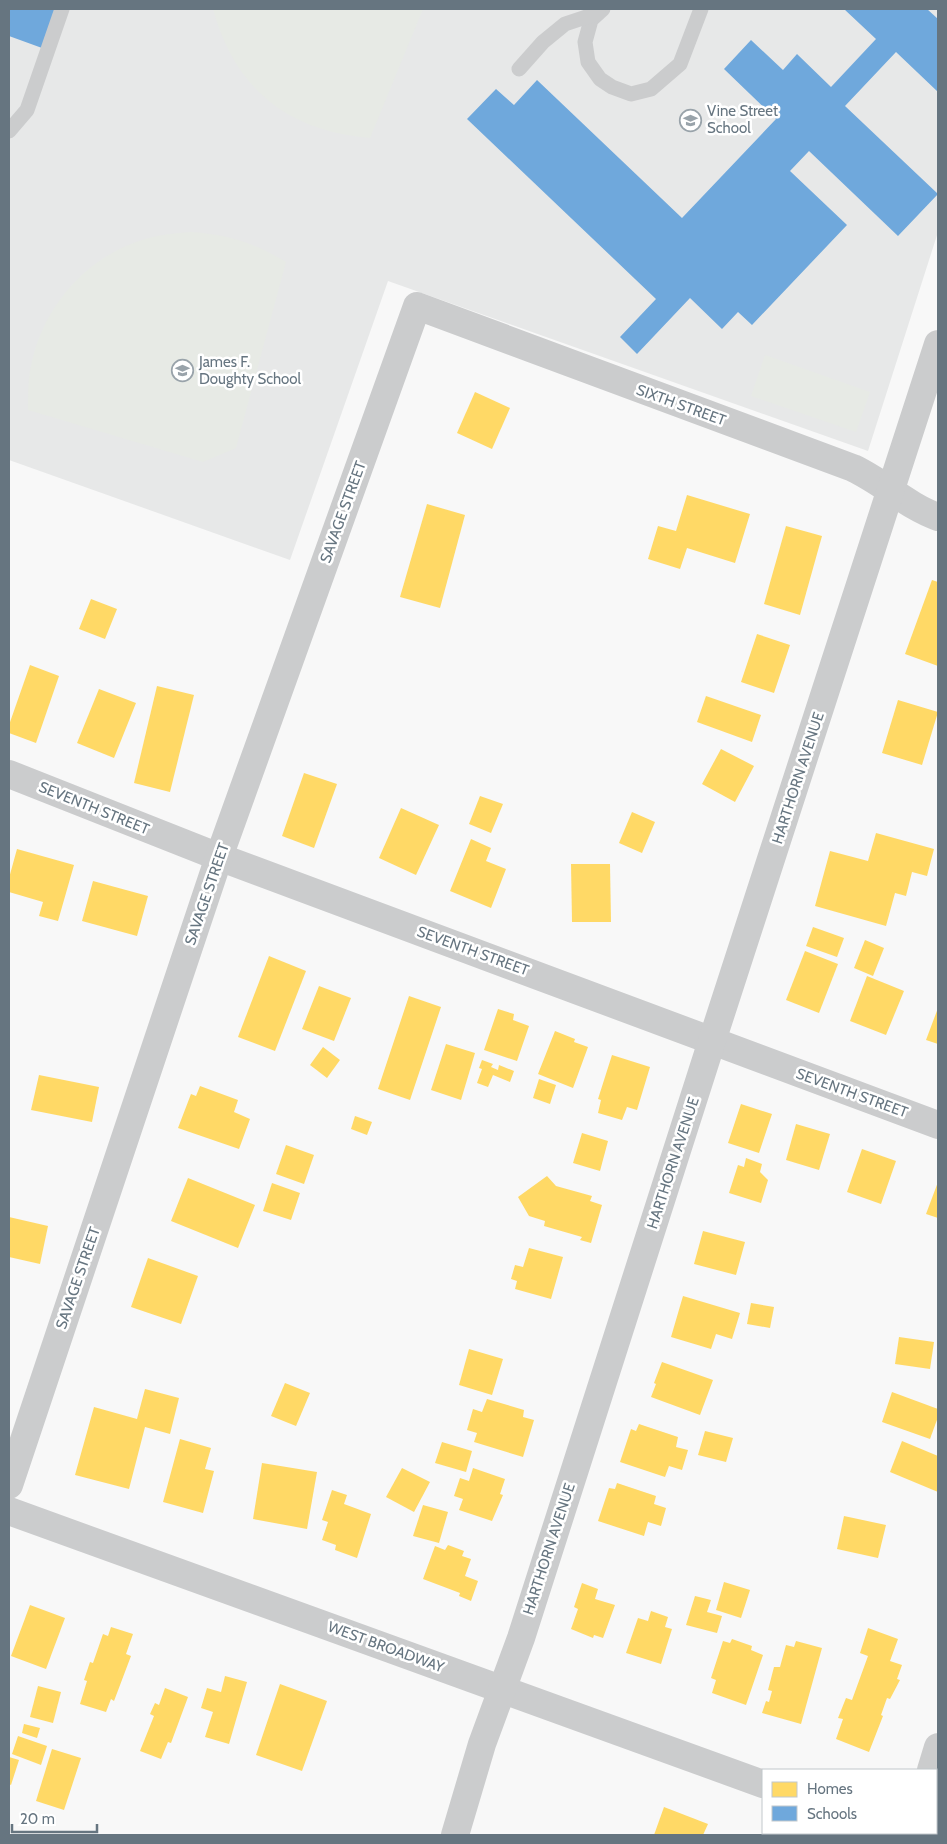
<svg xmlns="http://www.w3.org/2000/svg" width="947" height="1844" font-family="Cabin,sans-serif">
<rect width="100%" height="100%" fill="#f8f8f8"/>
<polygon fill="#e7e8e8" points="9,9 938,9 938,232 868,451 388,281 290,560 9,460"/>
<g fill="#e7eae5">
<path d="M213,9h210l-53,129c-83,-7 -135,-49 -157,-129z"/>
<path d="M191,232c39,3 61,10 95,30l-50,186 -33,14 -175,-52c0,-17 0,-33 4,-49 13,-56 55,-104 110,-121 16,-5 32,-7 49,-8z"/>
<polygon points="765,355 870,392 856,432 751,396"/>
</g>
<g fill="#ffd966">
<polygon points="475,392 510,408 492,449 457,433"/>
<polygon points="687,495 750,514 735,563 687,548 680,569 648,559 658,526 676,531"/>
<polygon points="427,504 465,515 440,608 400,597"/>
<polygon points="786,526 822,536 800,615 764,604"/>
<polygon points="932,580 938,582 938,666 905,654"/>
<polygon points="91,599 117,609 105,639 79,629"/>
<polygon points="757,634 790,645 774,693 741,682"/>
<polygon points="30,665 59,676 36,743 9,733 9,725"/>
<polygon points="157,686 194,695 170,792 134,783"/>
<polygon points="99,689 136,703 114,758 77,743"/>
<polygon points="706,696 761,715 752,742 697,722"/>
<polygon points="898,700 938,712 922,765 882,753"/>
<polygon points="721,749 754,766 735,802 702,784"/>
<polygon points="304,773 337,784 314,848 282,836"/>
<polygon points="480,796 503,804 491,833 469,824"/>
<polygon points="401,808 439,825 416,875 379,858"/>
<polygon points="632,812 655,822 642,853 619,843"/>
<polygon points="876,833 934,849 927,876 912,872 906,896 895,893 886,926 815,906 830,851 868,861"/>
<polygon points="471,839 491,848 486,861 506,869 491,908 450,891"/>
<polygon points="17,849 74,865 58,921 39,916 43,902 9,892 9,878"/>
<polygon points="571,864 610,864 611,922 572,922"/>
<polygon points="93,881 148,896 137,936 82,921"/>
<polygon points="813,927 844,938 837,957 806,946"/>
<polygon points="865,940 884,948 873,976 854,968"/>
<polygon points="805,951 838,964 819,1013 786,1000"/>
<polygon points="269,956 306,971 275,1051 238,1037"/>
<polygon points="867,976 904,991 886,1035 850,1021"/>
<polygon points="319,986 351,998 334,1041 302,1029"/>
<polygon points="409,996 441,1007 410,1100 378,1089"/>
<polygon points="938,1008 938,1044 926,1040"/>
<polygon points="498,1009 514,1014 513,1020 529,1026 517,1061 484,1050"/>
<polygon points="555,1031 575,1039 574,1042 588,1047 573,1088 538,1074"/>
<polygon points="446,1044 475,1053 461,1100 431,1090"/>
<polygon points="323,1047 340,1060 327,1078 310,1065"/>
<polygon points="612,1055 650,1067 637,1110 627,1107 622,1120 598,1113 601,1100 598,1099"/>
<polygon points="482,1060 493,1064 491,1067 498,1070 499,1065 514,1071 510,1082 493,1075 488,1087 477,1083 482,1069 479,1068"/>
<polygon points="39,1075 99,1087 92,1122 31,1110"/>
<polygon points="539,1079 556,1085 550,1104 533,1098"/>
<polygon points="200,1086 238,1100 234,1112 250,1119 239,1149 178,1128 191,1094 196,1096"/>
<polygon points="741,1104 772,1114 759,1153 728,1143"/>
<polygon points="355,1116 372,1122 367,1135 351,1129"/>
<polygon points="796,1124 830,1134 819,1170 786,1160"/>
<polygon points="582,1133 608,1141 600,1171 573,1163"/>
<polygon points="286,1145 314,1155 304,1184 276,1174"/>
<polygon points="862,1149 896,1161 881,1204 847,1192"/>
<polygon points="746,1158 762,1164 760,1172 768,1180 761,1203 729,1193 738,1165 744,1167"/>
<polygon points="547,1176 556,1186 592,1196 590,1201 602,1205 591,1243 580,1240 582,1237 544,1226 545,1221 529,1216 518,1197"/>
<polygon points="188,1178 255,1205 238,1248 171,1221"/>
<polygon points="938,1182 938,1218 926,1214"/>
<polygon points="272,1183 300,1193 291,1220 263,1211"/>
<polygon points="9,1217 48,1226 40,1264 9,1257"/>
<polygon points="703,1231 745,1242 736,1275 694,1264"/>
<polygon points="529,1248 563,1257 551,1299 515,1289 517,1281 511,1279 515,1265 523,1267"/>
<polygon points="148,1258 198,1276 181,1324 131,1307"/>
<polygon points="683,1296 740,1313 732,1339 716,1334 711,1349 671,1337"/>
<polygon points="751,1303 774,1307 770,1328 747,1324"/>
<polygon points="899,1337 934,1342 930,1369 895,1364"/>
<polygon points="469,1349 503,1359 492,1395 459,1385"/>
<polygon points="662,1362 713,1380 700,1415 651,1397 656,1384 654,1383"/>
<polygon points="285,1383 310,1393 296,1426 271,1416"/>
<polygon points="145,1389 179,1398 170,1434 145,1427 129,1489 75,1475 94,1407 137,1419"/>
<polygon points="892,1392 938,1409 938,1417 930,1439 882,1422"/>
<polygon points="487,1399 524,1410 523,1417 534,1420 523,1457 474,1442 477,1433 467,1430 473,1409 482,1412"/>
<polygon points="639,1424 678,1437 676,1447 688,1450 682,1470 669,1466 665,1477 620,1462 631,1429 636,1431"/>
<polygon points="705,1431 733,1438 726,1462 698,1455"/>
<polygon points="180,1439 211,1448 205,1469 214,1471 203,1513 163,1502"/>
<polygon points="902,1441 938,1456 938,1492 890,1472"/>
<polygon points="442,1442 472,1451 466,1472 435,1463"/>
<polygon points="262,1463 317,1472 307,1529 253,1519"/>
<polygon points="402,1468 430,1482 414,1512 386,1497"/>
<polygon points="473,1468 505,1479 500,1494 503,1495 492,1521 459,1510 463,1499 454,1496 460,1478 469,1481"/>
<polygon points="617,1483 656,1496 654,1504 666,1508 661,1526 648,1522 644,1536 598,1521 609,1488 615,1489"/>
<polygon points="332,1490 347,1495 344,1504 371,1514 357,1558 335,1550 336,1545 322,1540 328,1522 322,1520"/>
<polygon points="423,1505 448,1512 439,1543 413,1536"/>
<polygon points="844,1516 886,1525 878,1558 837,1549"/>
<polygon points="448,1545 464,1551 462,1556 471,1559 465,1576 478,1581 471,1601 459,1596 460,1593 423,1579 435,1546 445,1550"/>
<polygon points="724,1582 750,1590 741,1618 716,1610"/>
<polygon points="582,1583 598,1589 595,1599 615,1605 603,1638 594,1635 593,1638 571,1629 578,1609 574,1607"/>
<polygon points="695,1596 711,1600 707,1612 722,1616 717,1633 686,1625"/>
<polygon points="30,1605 65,1618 46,1669 11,1656"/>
<polygon points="651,1611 668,1617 665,1627 672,1629 661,1664 626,1653 638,1618 648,1621"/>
<polygon points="111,1627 133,1634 126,1654 131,1656 114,1701 111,1699 106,1712 80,1704 87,1681 84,1680 90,1662 93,1663 103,1634 108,1636"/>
<polygon points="868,1628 898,1639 890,1661 902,1665 897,1679 900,1680 890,1699 887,1698 881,1715 883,1716 869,1752 836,1739 843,1719 838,1718 846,1698 852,1700 868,1656 860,1653"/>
<polygon points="732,1639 752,1646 751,1650 763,1655 746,1705 712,1693 716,1680 711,1678 723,1641 730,1643"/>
<polygon points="796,1641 822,1648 801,1724 762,1713 766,1701 769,1702 772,1691 768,1690 774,1667 780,1667 786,1645 794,1647"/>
<polygon points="225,1676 247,1682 229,1744 205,1737 213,1712 201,1708 207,1688 221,1692"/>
<polygon points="280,1684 327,1701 302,1771 256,1755"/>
<polygon points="38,1686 61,1692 53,1723 30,1717"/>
<polygon points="165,1688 188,1697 171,1743 168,1742 161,1759 140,1751 154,1716 150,1714 155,1703 159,1705"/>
<polygon points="24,1724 40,1728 37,1738 22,1733"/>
<polygon points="18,1736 47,1746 41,1765 12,1754"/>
<polygon points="52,1749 81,1758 64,1810 36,1801"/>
<polygon points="9,1757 19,1760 11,1785 9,1784"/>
<polygon points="664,1807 708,1824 703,1835 654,1835"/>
</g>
<g fill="#6fa8dc">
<polygon points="9,9 56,9 42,48 9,36"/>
<polygon points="844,9 927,9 938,19 938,92 896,52 845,106 938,194 898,236 809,151 790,171 847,225 752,325 738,312 722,329 690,298 637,354 620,337 656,299 467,119 496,89 514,105 537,80 682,218 776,119 724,69 751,40 783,70 797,54 831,87 876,39"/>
</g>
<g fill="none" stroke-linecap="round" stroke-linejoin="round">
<g stroke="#cbcccd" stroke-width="15">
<polyline points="603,9 591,20 585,42 588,62 600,79 612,87 631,94 651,89 680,64 701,9"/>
<polyline points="519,69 543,42 565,24 598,13"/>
<polyline points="9,131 27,110 62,9"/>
</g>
<g stroke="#cbcccd" stroke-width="28">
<polyline points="9,774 219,857 938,1125"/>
<path d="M9,1485l210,-628 198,-551 436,162c30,14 54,38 85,49"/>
<polyline points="9,1511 763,1784"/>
<polyline points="931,1770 938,1747"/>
<polyline points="897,1833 903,1835"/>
<polyline points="455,1835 482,1744 521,1638 712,1041 938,344"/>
</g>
</g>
<defs>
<symbol id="school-ring" viewBox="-11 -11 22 22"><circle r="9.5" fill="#fff" stroke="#99a3aa" stroke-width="1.5"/><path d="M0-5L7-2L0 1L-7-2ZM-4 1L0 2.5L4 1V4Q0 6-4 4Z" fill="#99a3aa"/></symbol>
</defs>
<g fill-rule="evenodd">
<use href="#school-ring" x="678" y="108" width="25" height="25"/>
<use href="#school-ring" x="170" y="358" width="25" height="25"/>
</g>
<g text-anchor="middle" stroke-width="5" stroke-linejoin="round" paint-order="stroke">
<g font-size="15" fill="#667580" stroke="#fff" text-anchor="start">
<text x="707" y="116">Vine Street<tspan x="707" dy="17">School</tspan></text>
<text x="199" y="367">James F.<tspan x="199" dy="17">Doughty School</tspan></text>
</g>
<g font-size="15" fill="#667580" stroke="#fff">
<text transform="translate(681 405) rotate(20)" y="5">SIXTH STREET</text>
<text transform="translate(343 512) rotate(-70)" y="5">SAVAGE STREET</text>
<text transform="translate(798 778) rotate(-72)" y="5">HARTHORN AVENUE</text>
<text transform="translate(94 808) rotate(22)" y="5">SEVENTH STREET</text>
<text transform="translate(207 894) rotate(-71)" y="5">SAVAGE STREET</text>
<text transform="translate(473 951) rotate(20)" y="5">SEVENTH STREET</text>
<text transform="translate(852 1093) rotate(20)" y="5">SEVENTH STREET</text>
<text transform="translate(673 1163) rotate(-72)" y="5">HARTHORN AVENUE</text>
<text transform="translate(78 1278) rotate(-71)" y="5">SAVAGE STREET</text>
<text transform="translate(549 1549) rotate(-72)" y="5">HARTHORN AVENUE</text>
<text transform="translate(386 1647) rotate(20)" y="5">WEST BROADWAY</text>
</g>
</g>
<rect width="947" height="1844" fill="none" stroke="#667580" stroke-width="20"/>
<rect x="762" y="1769" width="175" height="65" fill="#ffffff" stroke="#c2c8cc"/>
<rect x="772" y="1782" width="25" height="15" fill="#ffd966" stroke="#c2c8cc"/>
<text x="807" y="1794" font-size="15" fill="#667580">Homes</text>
<rect x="772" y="1806" width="25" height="15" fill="#6fa8dc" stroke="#c2c8cc"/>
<text x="807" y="1819" font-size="15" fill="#667580">Schools</text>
<path d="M12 1824v8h85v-8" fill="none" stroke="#667580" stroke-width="2.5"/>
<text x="20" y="1824" font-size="15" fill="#667580" stroke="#ffffff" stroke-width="4" paint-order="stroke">20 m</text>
</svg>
